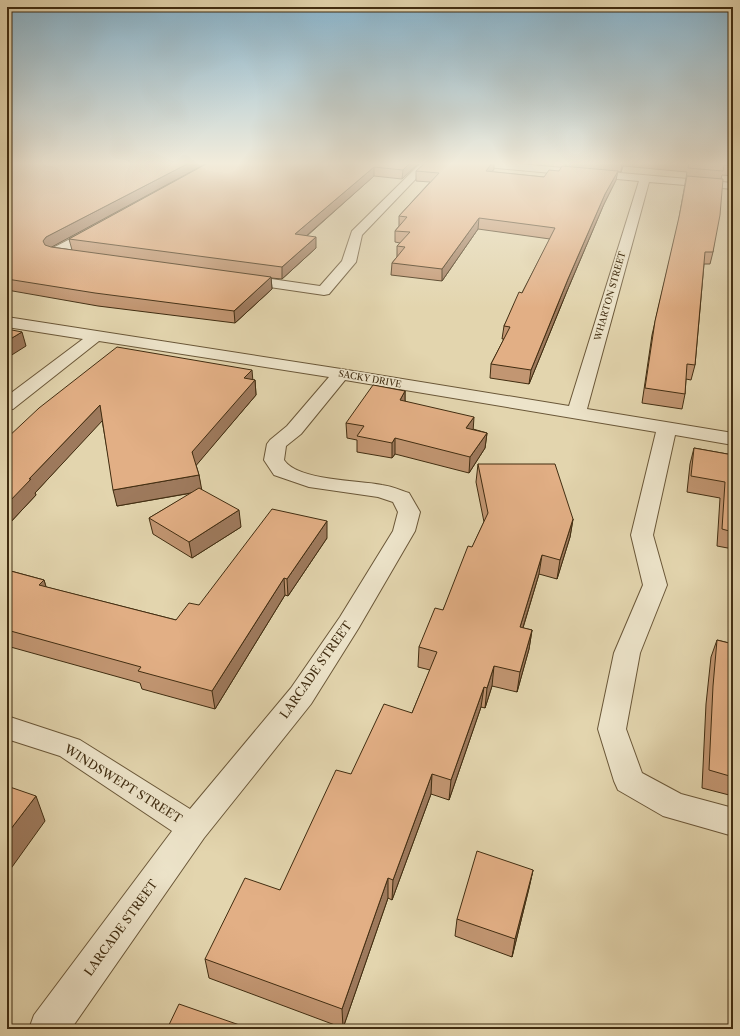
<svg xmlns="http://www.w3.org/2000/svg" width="740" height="1036" font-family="'Libre Caslon Text',serif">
<rect width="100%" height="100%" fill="#e3d5ae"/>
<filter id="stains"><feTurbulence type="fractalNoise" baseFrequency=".005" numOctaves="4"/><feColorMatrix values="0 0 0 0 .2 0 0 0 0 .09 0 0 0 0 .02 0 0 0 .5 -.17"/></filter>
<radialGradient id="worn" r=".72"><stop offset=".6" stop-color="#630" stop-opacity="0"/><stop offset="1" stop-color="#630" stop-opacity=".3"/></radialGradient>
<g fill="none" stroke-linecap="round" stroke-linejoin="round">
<defs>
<g id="minor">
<polygon points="421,163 431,163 362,235 356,262 329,294 324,295 243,283 238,282 236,279 238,276 243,275 320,286 342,261 352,231"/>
<path d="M471,163h36l226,20v6l-84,-7 -62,227 146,24v12l-58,-10 -22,100 14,50 -27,68 -14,76 16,44 39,21 52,14v28l-70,-20 -45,-26 -4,-9 -16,-52 16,-76 29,-68 -12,-50 25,-103 -311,-52 -44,54 -15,12 -2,14c14,21 74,20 98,25 9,1 18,5 27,8l11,19 -5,19 -57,98 -47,75 -107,134 -133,191h-42l5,-14 138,-184 -112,-75 -53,-17v-23l73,24 110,69 101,-121 49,-71 53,-86 5,-19 -5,-10 -15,-5 -69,-10 -35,-12 -10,-15 3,-16 3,-4 17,-14 42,-49 -230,-36 -86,68 -6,1v-14l76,-57 -76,-12v-10l334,52 228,37 70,-225 -163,-15z"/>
<polygon points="97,225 101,226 103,229 101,232 59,256 49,256 47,253 49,250"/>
</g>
</defs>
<use href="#minor" stroke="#6a5738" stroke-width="2"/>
<use href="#minor" fill="#ede4ca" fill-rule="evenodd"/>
</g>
<g fill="#c29672" stroke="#412d11">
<polygon points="7,163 207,163 51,247 72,250 69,239 208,163 419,163 402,179 374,176 307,236 316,248 282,279 271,278 272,289 235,323 98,306 7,290"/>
<polygon points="566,163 733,163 733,176 722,175 721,179 713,252 710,264 704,264 695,365 691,380 686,379 685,394 682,409 642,403 652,335 678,224 687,172 623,166 621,172 617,171 616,180 604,204 567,291 529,384 490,378 491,364 504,339 502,339 504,326 522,293 550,239 478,229 442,281 391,275 392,263 397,257 397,246 400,243 395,242 395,231 399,226 399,216 430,182 416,181 416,171 494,169 492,172 544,177 559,171 566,166"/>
<polygon points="253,380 255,380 256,395 196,465 199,475 201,490 241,527 192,558 153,534 149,518 192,493 117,506 102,420 35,493 36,495 7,526 7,438"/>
<polygon points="405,391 405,401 473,429 487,433 485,448 469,473 395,454 392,458 357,452 357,440 347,438 346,423"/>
<polygon points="694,448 733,455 733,549 717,546 720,498 687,492 690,464"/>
<polygon points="478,464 573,519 570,537 557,579 539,574 523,628 532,630 529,649 517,692 492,686 485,708 481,707 449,800 431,794 392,900 388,898 343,1028 209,978 205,959 280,890 351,774 412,713 430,670 418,667 419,647 443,610 484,522 476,482"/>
<polygon points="327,538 288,596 285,595 215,709 142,689 140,683 7,646 7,570 44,580 46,587 176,620 199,605"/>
<polygon points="733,558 733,796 702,788 706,704 711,657 717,640 729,643 730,597"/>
<polygon points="533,870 529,888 512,957 455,936 457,919"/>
</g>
<g fill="#9e7a5d" stroke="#412d11">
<polygon points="189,163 207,163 48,249 46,252 43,241 46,237"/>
<polygon points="410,163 419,163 402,179 403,170"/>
<polygon points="492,163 494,163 494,169 485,181 486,171"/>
<polygon points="622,163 624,163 621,172"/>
<polygon points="374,167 374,176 296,245 295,234"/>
<polygon points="618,171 616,180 604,204 567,291 529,384 531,370 568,279 605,194"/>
<polygon points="479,218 478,229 442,281 442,269"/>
<polygon points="316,237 316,248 282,279 282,267"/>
<polygon points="271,277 272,289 235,323 234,311"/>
<polygon points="22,332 26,346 7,358 7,341"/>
<polygon points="252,370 253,382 255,380 256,395 194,468 192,452 244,378"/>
<polygon points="405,391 405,406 400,400"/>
<polygon points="100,405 103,420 35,493 36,495 7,526 7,504 29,479"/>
<polygon points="474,417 473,432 466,428"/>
<polygon points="487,433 485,448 469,473 470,457"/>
<polygon points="395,438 395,454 392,458 392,443"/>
<polygon points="199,475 202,491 117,506 113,490"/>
<polygon points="239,510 241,527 192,558 189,542"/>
<polygon points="573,519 570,537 557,579 560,560"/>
<polygon points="327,521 327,538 288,596 287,579"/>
<polygon points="542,555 539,574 517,647 520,627"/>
<polygon points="284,578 285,595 215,709 212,691"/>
<polygon points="44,580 49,597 39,585"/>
<polygon points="532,630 529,649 517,692 520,672"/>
<polygon points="494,666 492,686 485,708 487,688"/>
<polygon points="484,687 481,707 449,800 451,780"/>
<polygon points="432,774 431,794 392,900 393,880"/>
<polygon points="36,796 45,821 7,874 7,834"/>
<polygon points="533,870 529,888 512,957 515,939"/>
<polygon points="388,878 388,898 343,1028 342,1009"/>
</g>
<g fill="#e2af85" stroke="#412d11">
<polygon points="7,163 189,163 46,237 43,241 45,245 51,247 271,277 234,311 95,293 7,279"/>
<polygon points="208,163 410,163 403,170 374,167 295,234 316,237 282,267 69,239"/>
<polygon points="425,163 492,163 486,171 544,177 549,170 559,171 562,166 618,171 605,194 568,279 531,370 491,364 510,327 504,326 519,292 522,293 555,228 479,218 442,269 392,263 405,247 397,246 410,232 395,231 407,217 399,216 439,173 416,171"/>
<polygon points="689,163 733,163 733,166 724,165 723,171 688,168"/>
<polygon points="687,176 723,179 720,215 713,252 705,252 695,365 687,364 685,394 645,388 655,321 679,217"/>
<polygon points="7,329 22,332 7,341"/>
<polygon points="117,347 252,370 244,378 255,380 192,452 199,475 113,490 100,405 29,479 31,479 7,504 7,438 39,408"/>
<polygon points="373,385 405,391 400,400 474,417 466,428 487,433 470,457 395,438 392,443 357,436 364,426 346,423"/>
<polygon points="694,448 733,455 733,532 722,529 725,482 691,476"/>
<polygon points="478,464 555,464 573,519 560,560 542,555 520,627 532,630 520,672 494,666 487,688 484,687 451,780 432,774 393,880 388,878 342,1009 205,959 245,878 280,890 336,770 351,774 384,704 412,713 437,652 419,647 435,608 443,610 468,546 472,547 488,513"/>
<polygon points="199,488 239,510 189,542 149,518"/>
<polygon points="272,509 327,521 287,579 284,578 212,691 138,671 141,667 7,630 7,570 44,580 39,585 176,620 189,603 199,605"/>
<polygon points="717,640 733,644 733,777 709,770 713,686"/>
<polygon points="7,786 36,796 7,834"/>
<polygon points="477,851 533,870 515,939 457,919"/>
<polygon points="179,1004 251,1029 167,1029"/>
</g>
<linearGradient id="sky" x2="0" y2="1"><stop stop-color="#87b6d1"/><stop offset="0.53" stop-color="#f2ecdb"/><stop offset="1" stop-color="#f2ecdb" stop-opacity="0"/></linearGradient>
<rect width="740" height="308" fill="url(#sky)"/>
<g text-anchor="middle" stroke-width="3" stroke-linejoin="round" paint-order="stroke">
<g font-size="9" fill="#412d11" stroke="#ede4ca">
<text transform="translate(610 296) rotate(-74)" y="3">WHARTON STREET</text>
<text transform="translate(370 379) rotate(10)" y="3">SACKY DRIVE</text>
</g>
<g font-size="12" fill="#412d11" stroke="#ede4ca">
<text transform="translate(316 670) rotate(-55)" y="4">LARCADE STREET</text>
<text transform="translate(123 784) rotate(32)" y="4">WINDSWEPT STREET</text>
<text transform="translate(121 928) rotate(-54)" y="4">LARCADE STREET</text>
</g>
</g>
<rect width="740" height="1036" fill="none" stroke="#e3d5ae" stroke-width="24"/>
<rect x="8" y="8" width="724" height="1020" fill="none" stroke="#412d11" stroke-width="2"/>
<rect x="12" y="12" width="716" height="1012" fill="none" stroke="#412d11"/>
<rect width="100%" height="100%" filter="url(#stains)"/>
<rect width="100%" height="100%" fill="url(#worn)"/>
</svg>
